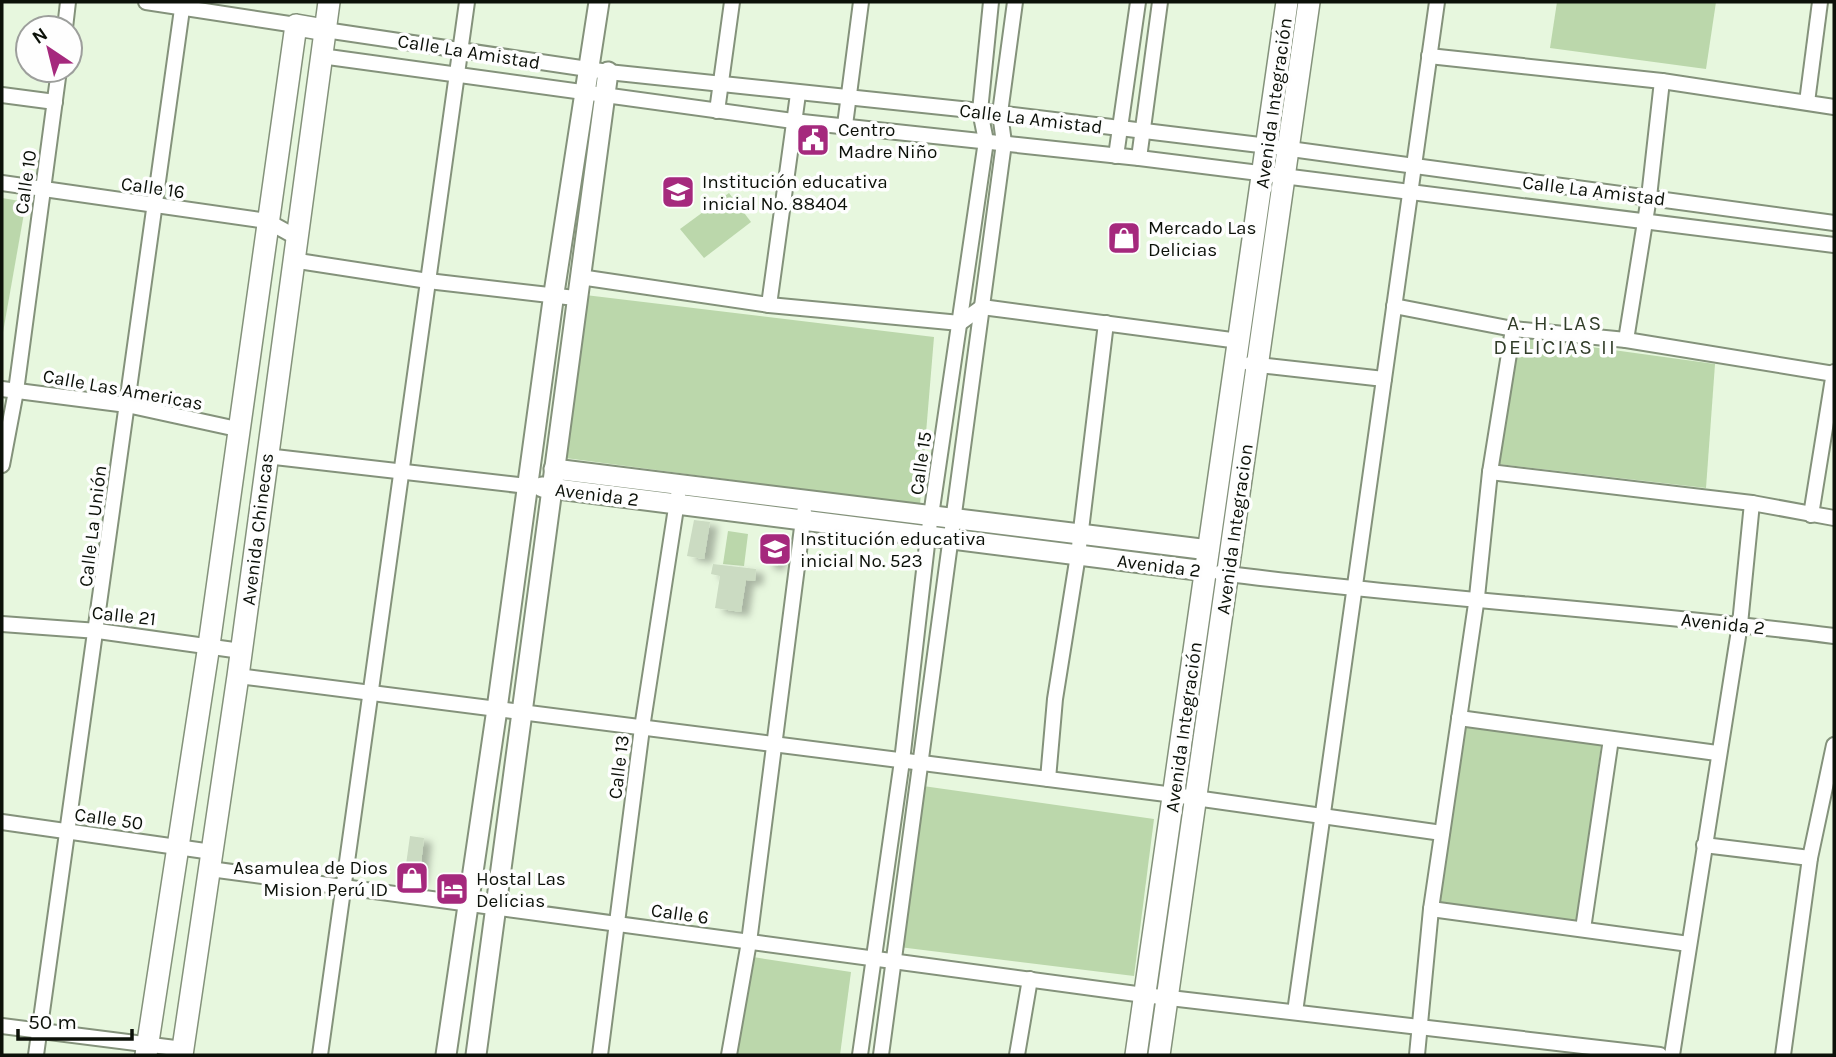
<svg xmlns="http://www.w3.org/2000/svg" width="1836" height="1057" font-family="Karla,sans-serif">
<defs>
<filter id="shadow"><feDropShadow dx="8" dy="4.5" stdDeviation="3.5" flood-color="#0004"/></filter>
</defs>
<rect width="100%" height="100%" fill="#e7f7de"/>
<g fill="#bbd7ab">
<polygon points="1557,2 1716,2 1706,69 1550,48"/>
<polygon points="729,193 751,222 704,258 680,229"/>
<polygon points="2,198 26,202 2,338"/>
<polygon points="577,294 934,337 920,505 558,457"/>
<polygon points="1518,337 1715,364 1706,488 1499,464"/>
<polygon points="728,531 748,534 744,566 723,564"/>
<polygon points="1463,724 1601,745 1578,922 1437,903"/>
<polygon points="923,786 1154,819 1134,976 899,947"/>
<polygon points="753,957 851,972 840,1055 736,1055"/>
</g>
<g fill="#cbdbc2" filter="url(#shadow)">
<polygon points="694,520 710,522 704,559 687,556"/>
<polygon points="768,536 782,538 777,566 765,564"/>
<polygon points="713,564 756,569 755,581 746,580 741,612 715,608 720,576 711,574"/>
<polygon points="410,836 424,838 419,881 404,879"/>
</g>
<g fill="none" stroke-linecap="round" stroke-linejoin="round">
<defs>
<g id="minor">
<polyline points="146,2 296,25"/>
<polyline points="65,28 68,2"/>
<polyline points="325,30 608,72 980,111 1268,146 1834,223"/>
<polyline points="321,56 793,121 1139,158 1834,245"/>
<polyline points="1429,56 1662,81 1834,107"/>
<polyline points="2,95 55,102"/>
<polyline points="1807,102 1820,2"/>
<polyline points="717,111 732,2"/>
<polyline points="845,125 861,2"/>
<polyline points="1116,156 1138,2"/>
<polyline points="1139,158 1160,2"/>
<polyline points="2,183 267,221 296,237"/>
<polyline points="292,260 428,281 575,298"/>
<polyline points="580,277 769,305 960,323 982,307 1239,341"/>
<polyline points="769,305 798,94"/>
<polyline points="1394,306 1513,329 1626,340 1834,374"/>
<polyline points="1626,340 1649,197 1662,81"/>
<polyline points="1250,364 1384,379"/>
<polyline points="2,389 127,405 237,429"/>
<polyline points="266,456 527,486"/>
<polyline points="2,465 16,391 59,70"/>
<polyline points="1490,472 1752,503 1834,518"/>
<polyline points="1811,515 1834,372"/>
<path d="M1220,573c204,26 410,37 614,63"/>
<polyline points="2,624 98,631 241,651"/>
<polyline points="238,676 1174,795 1442,833"/>
<polyline points="1459,718 1717,753"/>
<polyline points="1048,779 1055,699 1078,555 1106,323"/>
<polyline points="2,822 212,852"/>
<polyline points="1704,845 1810,858"/>
<polyline points="210,869 1144,995 1660,1055"/>
<polyline points="1431,909 1689,944"/>
<polyline points="1583,929 1611,739"/>
<polyline points="1295,1012 1437,2"/>
<polyline points="2,1026 183,1049"/>
<polyline points="36,1055 183,2"/>
<polyline points="320,1055 467,2"/>
<polyline points="600,1055 642,728 678,495"/>
<polyline points="729,1055 749,942 804,512"/>
<polyline points="860,1055 902,761 928,536 986,141 980,111 991,2"/>
<polyline points="881,1055 1004,143 1000,113 1015,2"/>
<polyline points="1017,1055 1030,979"/>
<polyline points="1417,1055 1431,909 1477,597 1490,472 1513,329"/>
<polyline points="1672,1055 1740,624 1752,503"/>
<polyline points="1783,1055 1810,858 1834,745"/>
</g>
<g id="tertiary">
<polyline points="554,469 1209,550"/>
<polyline points="542,487 1205,571"/>
<polyline points="446,1055 497,709 554,293 599,2"/>
<polyline points="476,1055 608,72"/>
</g>
<g id="secondary">
<polyline points="146,1055 209,645 296,25 325,30"/>
<polyline points="182,1055 238,676 329,2"/>
<polyline points="1136,1055 1287,2"/>
<polyline points="1159,1055 1309,2"/>
</g>
</defs>
<use href="#minor" stroke="#84927b" stroke-width="18"/>
<use href="#tertiary" stroke="#84927b" stroke-width="23"/>
<use href="#secondary" stroke="#84927b" stroke-width="24"/>
<use href="#minor" stroke="#fff" stroke-width="14"/>
<use href="#tertiary" stroke="#fff" stroke-width="19"/>
<use href="#secondary" stroke="#fff" stroke-width="21"/>
</g>
<defs>
<symbol id="civic-square" viewBox="-11 -11 22 22"><rect x="-9" y="-9" width="18" height="18" rx="4" fill="#a5297d" stroke="#fefefe"/><path d="M-.6-6.5H3V-4.5H.6V-3L4-1V1h2V6H-6V1h2V-1L-.6-3ZM-1.2 2.5V6h2.4V2.5Z" fill="#fff"/></symbol>
<symbol id="school-square" viewBox="-11 -11 22 22"><rect x="-9" y="-9" width="18" height="18" rx="4" fill="#a5297d" stroke="#fefefe"/><path d="M0-5L7-2L0 1L-7-2ZM-4 1L0 2.5L4 1V4Q0 6-4 4Z" fill="#fff"/></symbol>
<symbol id="shop-square" viewBox="-11 -11 22 22"><rect x="-9" y="-9" width="18" height="18" rx="4" fill="#a5297d" stroke="#fefefe"/><path d="M-5-2.5h2.3a2.7 3.5 0 0 1 5.4 0H5L5.5 6h-11ZM-1.5-2.5h3a1.5 2.3 0 0 0-3 0Z" fill="#fff"/></symbol>
<symbol id="hotel-square" viewBox="-11 -11 22 22"><rect x="-9" y="-9" width="18" height="18" rx="4" fill="#a5297d" stroke="#fefefe"/><path d="M-6-4.5h1.5V1H6V5H4.5V3h-9V5H-6ZM-4 0a1.8 1.8 0 1 1 3.6 0ZM.5 0V-2.5h3Q6-2.5 6 0Z" fill="#fff"/></symbol>
</defs>
<g fill-rule="evenodd">
<use href="#civic-square" x="794" y="121" width="38" height="38"/>
<use href="#school-square" x="659" y="173" width="38" height="38"/>
<use href="#shop-square" x="1105" y="219" width="38" height="38"/>
<use href="#school-square" x="756" y="530" width="38" height="38"/>
<use href="#shop-square" x="393" y="859" width="38" height="38"/>
<use href="#hotel-square" x="433" y="870" width="38" height="38"/>
</g>
<g text-anchor="middle" stroke-width="7" stroke-linejoin="round" paint-order="stroke">
<g font-size="19" fill="#0c1109" stroke="#fefefe">
<text transform="translate(469 51) rotate(9)" y="7">Calle La Amistad</text>
<text transform="translate(1273 103) rotate(-82)" y="7">Avenida Integración</text>
<text transform="translate(1031 118) rotate(7)" y="7">Calle La Amistad</text>
<text transform="translate(25 182) rotate(-82)" y="7">Calle 10</text>
<text transform="translate(153 187) rotate(8)" y="7">Calle 16</text>
<text transform="translate(1594 190) rotate(7)" y="7">Calle La Amistad</text>
<text transform="translate(123 389) rotate(10)" y="7">Calle Las Americas</text>
<text transform="translate(920 463) rotate(-82)" y="7">Calle 15</text>
<text transform="translate(597 494) rotate(7)" y="7">Avenida 2</text>
<text transform="translate(92 526) rotate(-83)" y="7">Calle La Unión</text>
<text transform="translate(257 529) rotate(-83)" y="7">Avenida Chinecas</text>
<text transform="translate(1234 529) rotate(-82)" y="7">Avenida Integracion</text>
<text transform="translate(1159 565) rotate(7)" y="7">Avenida 2</text>
<text transform="translate(124 615) rotate(6)" y="7">Calle 21</text>
<text transform="translate(1723 623) rotate(6)" y="7">Avenida 2</text>
<text transform="translate(1183 727) rotate(-82)" y="7">Avenida Integración</text>
<text transform="translate(618 767) rotate(-83)" y="7">Calle 13</text>
<text transform="translate(109 818) rotate(8)" y="7">Calle 50</text>
<text transform="translate(680 913) rotate(8)" y="7">Calle 6</text>
</g>
<g font-size="19" fill="#0c1109" stroke="#fefefe" text-anchor="start">
<text x="838" y="136">Centro<tspan x="838" dy="22">Madre Niño</tspan></text>
<text x="702" y="188">Institución educativa<tspan x="702" dy="22">inicial No. 88404</tspan></text>
<text x="1148" y="234">Mercado Las<tspan x="1148" dy="22">Delicias</tspan></text>
<text x="800" y="545">Institución educativa<tspan x="800" dy="22">inicial No. 523</tspan></text>
<text x="388" y="874" text-anchor="end">Asamulea de Dios<tspan x="388" dy="22">Mision Perú ID</tspan></text>
<text x="476" y="885">Hostal Las<tspan x="476" dy="22">Delicias</tspan></text>
</g>
<g font-size="21" letter-spacing="2" fill="#313d29" stroke="#fefefe">
<text x="1555" y="330">A. H. LAS<tspan x="1555" dy="24">DELICIAS II</tspan></text>
</g>
</g>
<rect width="1836" height="1057" fill="none" stroke="#0c1109" stroke-width="7"/>
<g transform="translate(49 49) rotate(325)"><circle r="33" fill="#fefefe" stroke="#9d9f9c" stroke-width="2"/>
<path d="M0-5L12 26L0 18L-12 26Z" fill="#a5297d"/>
<text y="-10" font-size="19" font-weight="bold" text-anchor="middle" fill="#0c1109">N</text>
</g>
<path d="M18 1029v10h114v-10" fill="none" stroke="#0c1109" stroke-width="3.5"/>
<text x="28" y="1029" font-size="21" fill="#0c1109" stroke="#fefefe" stroke-width="5" paint-order="stroke">50 m</text>
</svg>
